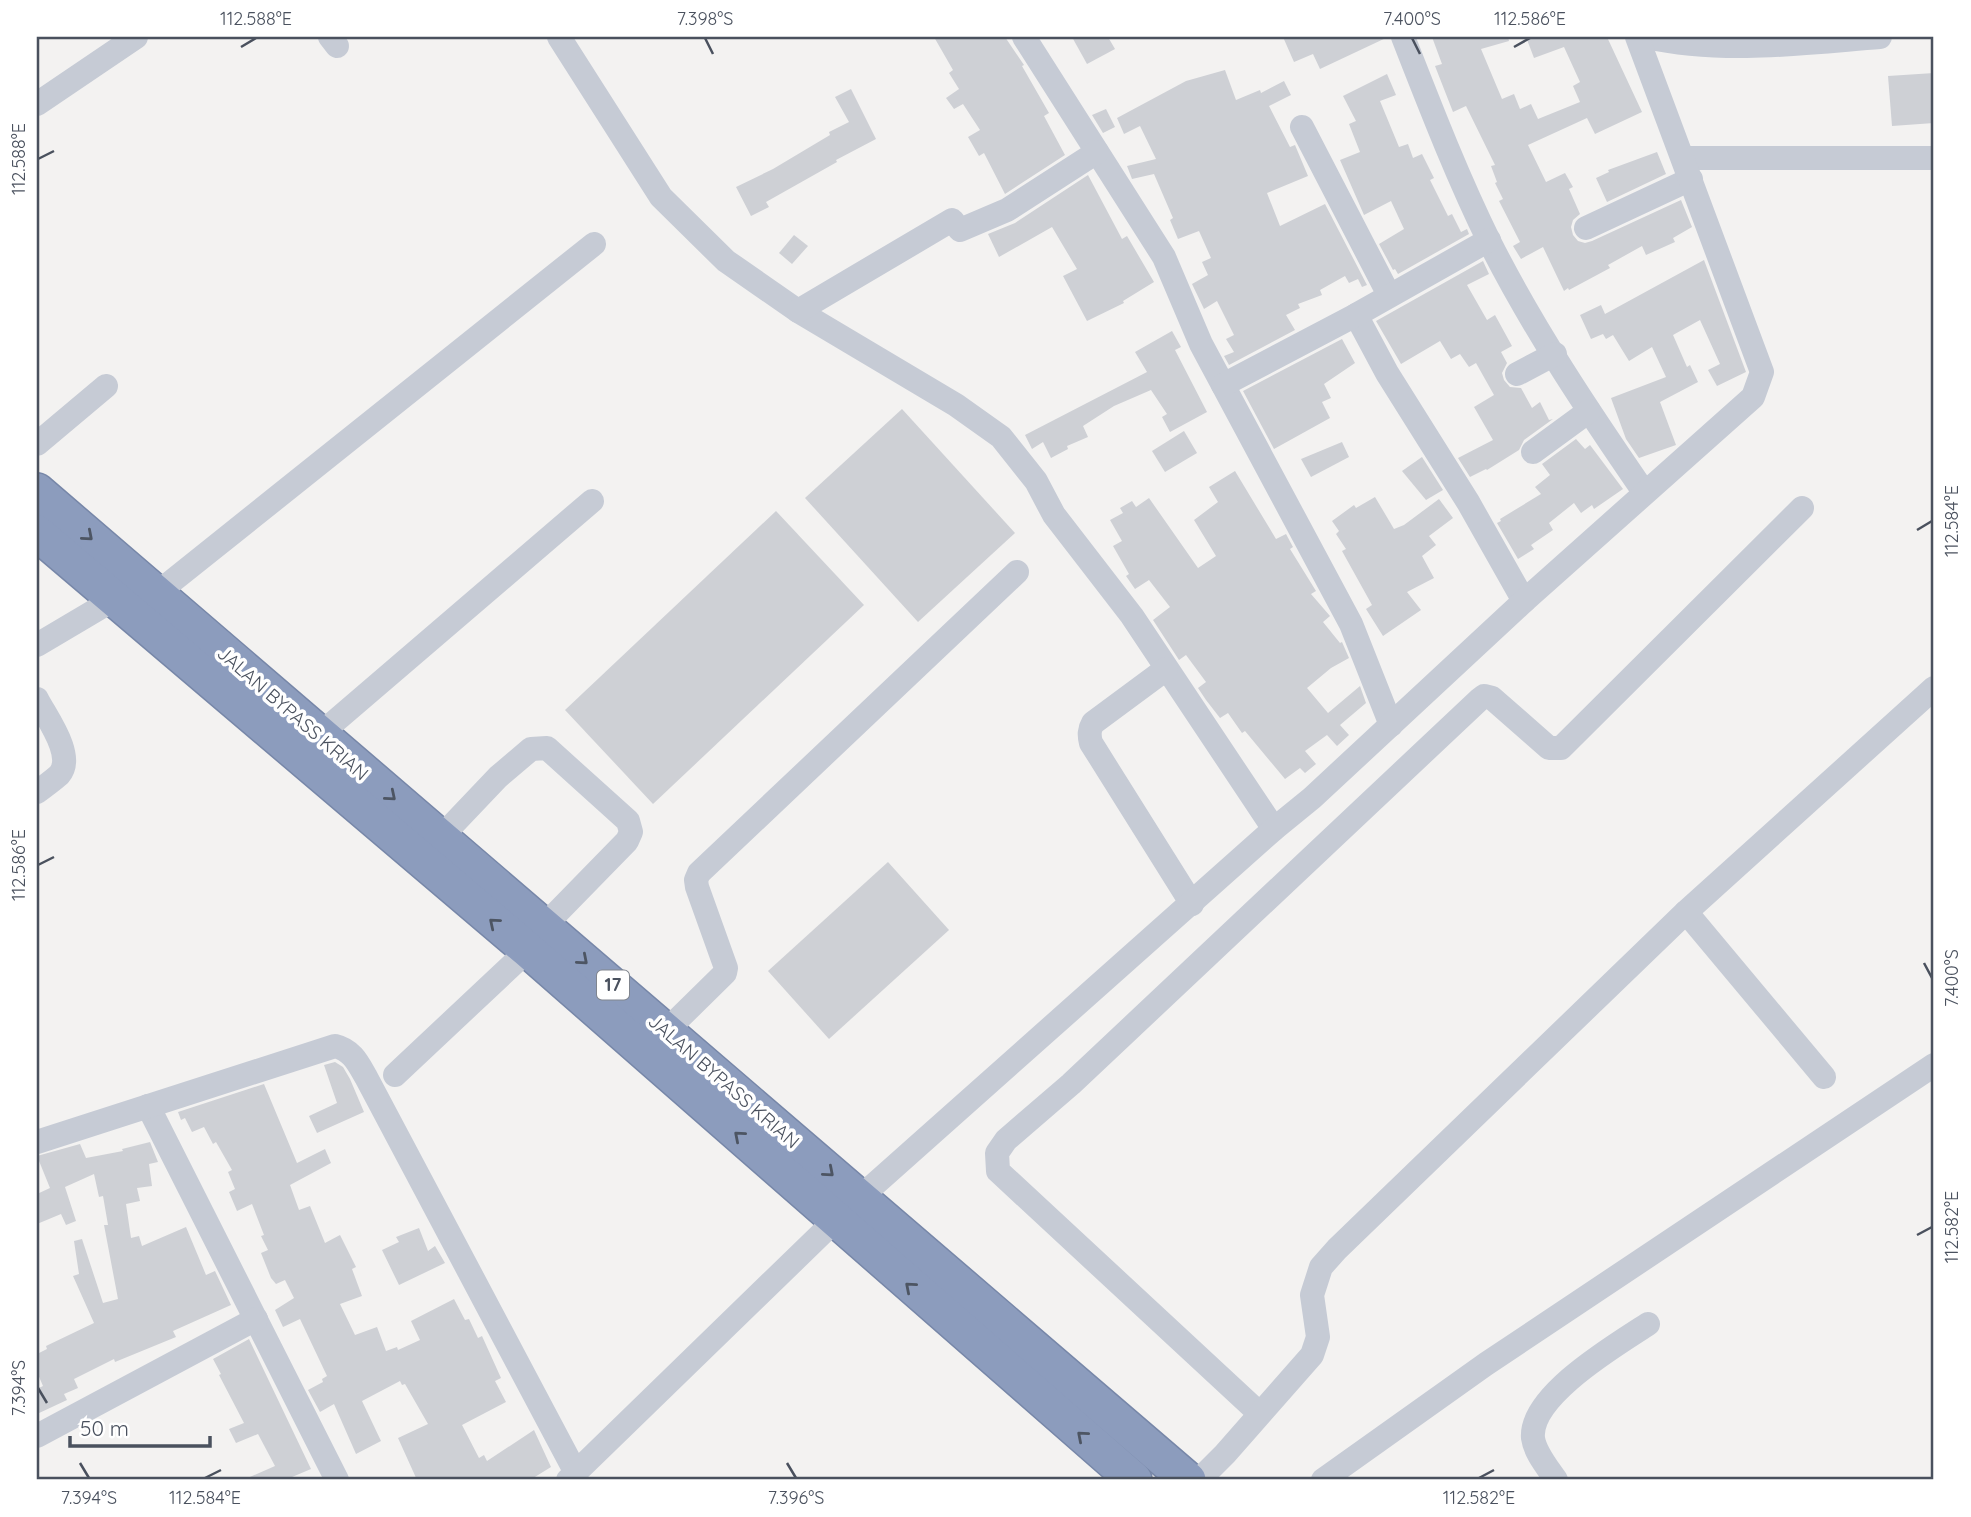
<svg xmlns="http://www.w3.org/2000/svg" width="1971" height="1517" font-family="Quicksand,sans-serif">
<rect width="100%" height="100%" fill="#f3f2f1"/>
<g fill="#ced0d5">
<polygon points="934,37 1005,37 1024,65 1022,66 1049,113 1044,116 1065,155 1005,194 984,153 979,156 968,137 980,130 963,104 954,109 946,98 959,89 949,73 953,70"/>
<polygon points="1072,37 1108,37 1115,49 1087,64"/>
<polygon points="1283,37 1388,37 1320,69 1313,54 1294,62"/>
<polygon points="1432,37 1508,37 1509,41 1481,49 1502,99 1514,94 1520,109 1531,104 1538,119 1580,102 1573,86 1580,82 1564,47 1534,58 1526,37 1607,37 1642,112 1595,134 1587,118 1528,145 1546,182 1565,173 1573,187 1569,189 1580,214 1573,220 1571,227 1573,235 1578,241 1585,243 1592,241 1681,200 1692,227 1673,238 1675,242 1646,255 1642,246 1608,265 1610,268 1569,290 1568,288 1564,291 1543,247 1521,259 1513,246 1520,242 1499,201 1503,199 1495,183 1497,182 1491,166 1495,165 1466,106 1453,112 1435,66 1442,64"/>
<polygon points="1225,70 1236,100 1260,90 1261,93 1284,81 1291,95 1269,106 1290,147 1295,145 1308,176 1267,193 1280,226 1325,204 1367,285 1362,287 1358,279 1349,283 1345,276 1320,290 1322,295 1298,304 1300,308 1286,315 1295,330 1229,365 1224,356 1234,352 1226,339 1234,335 1217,301 1204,309 1192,284 1208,275 1202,262 1211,258 1199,231 1178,239 1170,220 1173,218 1154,174 1132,179 1127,166 1156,159 1140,126 1124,134 1117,118 1186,81"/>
<polygon points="1934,73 1934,123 1892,126 1888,76"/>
<polygon points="1387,74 1396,95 1380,101 1399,147 1408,144 1413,158 1422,154 1434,178 1430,180 1448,216 1452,214 1461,232 1467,229 1469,234 1398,274 1395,269 1393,270 1379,244 1404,229 1391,201 1364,215 1340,160 1360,152 1349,124 1356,121 1343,96"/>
<polygon points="851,89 876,139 836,160 837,162 766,202 769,207 751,216 736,187 773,169 830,135 829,132 849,122 835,97"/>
<polygon points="1106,109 1115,127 1103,133 1092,115"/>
<polygon points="1657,152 1666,174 1607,202 1596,178 1609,172 1608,170"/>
<polygon points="1088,175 1122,239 1127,236 1154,282 1123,301 1124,303 1087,321 1063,276 1077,269 1052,227 999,257 988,234 1015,223"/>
<polygon points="794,235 808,246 792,264 779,253"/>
<polygon points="1704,260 1746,372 1717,386 1708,370 1720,364 1700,320 1673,335 1687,367 1690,365 1698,382 1660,402 1676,445 1639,458 1626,439 1611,398 1666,377 1652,347 1629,361 1613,335 1606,339 1603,334 1591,339 1580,315 1601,305 1605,314"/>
<polygon points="1483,261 1489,274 1467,285 1487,320 1495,315 1512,346 1501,352 1507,363 1502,373 1504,380 1510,387 1521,388 1532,408 1540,402 1549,420 1553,419 1524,440 1519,450 1487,470 1486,469 1470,477 1458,458 1493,440 1474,407 1494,395 1476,363 1469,367 1460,354 1451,359 1440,341 1401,364 1376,321"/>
<polygon points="1172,331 1181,347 1175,350 1207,412 1170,432 1162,417 1167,414 1151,390 1114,406 1083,426 1088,437 1067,446 1068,449 1051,458 1043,442 1032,449 1025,435 1147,372 1135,352"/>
<polygon points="1342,339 1355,363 1324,384 1331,398 1322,402 1330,418 1274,449 1243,391"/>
<polygon points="902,409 1015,533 918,622 805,498"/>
<polygon points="1184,431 1197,453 1165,472 1152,451"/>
<polygon points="1576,439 1585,449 1590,445 1623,489 1594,509 1592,505 1581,513 1574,503 1549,523 1553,530 1531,545 1534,549 1518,559 1497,523 1501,521 1500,519 1541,494 1535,487 1550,475 1542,464"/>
<polygon points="1342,442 1349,457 1311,477 1301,459"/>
<polygon points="1422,457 1443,490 1426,500 1402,471"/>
<polygon points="1235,471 1276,539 1286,534 1293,547 1290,549 1316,591 1311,594 1330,616 1323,622 1340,643 1342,642 1349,658 1331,668 1307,688 1328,713 1360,686 1366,703 1340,725 1349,735 1337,746 1327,735 1305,751 1316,764 1305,773 1300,768 1285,779 1245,731 1242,733 1228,713 1220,718 1206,700 1198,688 1206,682 1186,655 1179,660 1153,620 1170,607 1149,580 1135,589 1126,576 1129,574 1113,546 1122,541 1110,520 1123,513 1120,508 1132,501 1136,507 1149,498 1198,568 1216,556 1194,520 1218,502 1209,487"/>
<polygon points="1375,497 1394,529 1404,525 1439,499 1453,518 1429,536 1436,545 1422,556 1434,578 1407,592 1421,610 1383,636 1366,609 1372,605 1342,551 1346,549 1336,534 1339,531 1332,521 1354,505 1356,508"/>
<polygon points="776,511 864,605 653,804 565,710"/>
<polygon points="888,862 949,930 829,1039 768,971"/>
<polygon points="335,1062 343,1067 350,1079 364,1112 317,1133 309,1116 337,1103 324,1065"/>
<polygon points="264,1084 297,1163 325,1149 331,1163 290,1185 299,1210 310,1206 325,1243 340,1235 356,1267 352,1269 362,1296 340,1304 355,1335 377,1327 386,1351 397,1347 398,1350 420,1340 411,1321 454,1299 465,1320 469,1319 478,1338 482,1336 501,1378 495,1381 506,1402 462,1425 479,1458 484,1455 487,1461 534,1430 551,1467 530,1480 417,1480 398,1438 428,1424 405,1384 402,1385 400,1381 362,1401 381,1441 356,1454 334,1404 320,1412 308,1390 323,1382 322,1379 327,1376 300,1319 283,1327 275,1310 294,1298 285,1280 276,1284 271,1278 261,1253 268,1250 261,1236 264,1235 252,1204 237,1211 229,1192 235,1189 228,1172 232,1170 216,1142 213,1144 204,1127 192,1132 185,1118 181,1120 178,1112"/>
<polygon points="150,1142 158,1162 149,1164 152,1186 137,1188 140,1201 126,1204 131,1238 139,1236 142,1246 186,1227 206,1275 215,1271 231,1305 173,1331 176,1337 115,1362 114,1359 74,1379 78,1388 64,1394 67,1400 37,1414 37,1389 43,1386 37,1372 37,1354 47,1349 46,1346 94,1323 73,1276 79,1274 74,1241 82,1239 103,1303 118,1299 104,1225 108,1225 103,1196 99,1197 94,1174 65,1187 76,1221 66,1225 61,1214 37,1224 37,1194 50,1188 37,1156 80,1144 86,1158 123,1151 122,1149"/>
<polygon points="419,1228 428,1251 435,1246 445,1263 399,1285 382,1250 399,1242 396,1237"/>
<polygon points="249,1339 311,1469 285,1480 243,1480 275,1466 258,1434 236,1443 229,1429 244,1423 219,1375 221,1374 213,1359"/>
</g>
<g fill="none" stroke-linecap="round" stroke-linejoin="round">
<defs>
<g id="highway">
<polyline points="37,491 1188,1480"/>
<polyline points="37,533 528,950 1134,1480"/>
</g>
</defs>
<use href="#highway" stroke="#7787a8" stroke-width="38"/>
<g stroke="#c6cbd5" stroke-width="24">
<polyline points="330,37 337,46"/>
<polyline points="559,37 661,197 726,261 798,311 956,405 1001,437 1036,481 1054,515 1132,616 1274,829"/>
<polyline points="1024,37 1164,257 1201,344 1351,624 1391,725"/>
<path d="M1403,37c27,69 54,139 87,206 44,87 99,169 154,249"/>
<path d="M1647,37c76,17 157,6 233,0"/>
<polyline points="37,104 136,37"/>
<polyline points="1302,127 1389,295"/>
<polyline points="1683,158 1934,158"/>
<polyline points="1586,228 1691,179"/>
<polyline points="798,311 952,220 960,230 1007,210 1097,152"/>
<polyline points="1356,315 1387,373 1468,502 1524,601"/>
<polyline points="1517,374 1555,354"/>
<polyline points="1223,385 1356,315 1489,240"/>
<polyline points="37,444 106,386"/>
<polyline points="1533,452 1589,411"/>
<polyline points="156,594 594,244"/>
<polyline points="37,645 113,600"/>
<path d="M1166,669l-73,54c-4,7 -4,12 -2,20l101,161"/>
<path d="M37,699c9,18 39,57 22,76 -7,6 -15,12 -22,17"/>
<polyline points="319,735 592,501"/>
<polyline points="440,838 498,777 531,749 547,748 628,821 631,832 627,841 544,926"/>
<polyline points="1686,912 1824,1077"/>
<polyline points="666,1031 725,973 726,968 697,887 696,880 699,873 1017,572"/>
<polyline points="395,1075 528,950"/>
<polyline points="148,1106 337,1480"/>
<path d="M37,1142l298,-96c17,4 23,17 31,31l210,396"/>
<polyline points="1259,1413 998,1171 997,1153 1006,1140 1071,1084 1480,699 1484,696 1492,698 1549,748 1561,748 1802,508"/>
<polyline points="37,1436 256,1319"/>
<polyline points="568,1480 848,1208 1274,829 1312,798 1524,601 1753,397 1762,372 1637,37"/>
<polyline points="1199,1480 1225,1454 1312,1355 1318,1337 1312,1295 1321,1267 1337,1249 1686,912 1934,688"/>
<polyline points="1323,1480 1486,1364 1934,1065"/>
<path d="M1556,1480c-8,-12 -21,-27 -23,-42 -4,-42 83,-93 115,-114"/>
</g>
<use href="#highway" stroke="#8c9cbd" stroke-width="35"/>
</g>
<defs><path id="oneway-chevron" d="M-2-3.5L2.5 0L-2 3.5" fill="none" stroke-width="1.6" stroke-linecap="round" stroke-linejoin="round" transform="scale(1.75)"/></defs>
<g stroke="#4d5563">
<use href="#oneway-chevron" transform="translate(88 536) rotate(41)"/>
<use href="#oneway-chevron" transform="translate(391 796) rotate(40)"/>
<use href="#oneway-chevron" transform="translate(494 923) rotate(-140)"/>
<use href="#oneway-chevron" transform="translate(583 960) rotate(41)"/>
<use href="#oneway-chevron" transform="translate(739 1136) rotate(-139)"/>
<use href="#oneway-chevron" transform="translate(829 1172) rotate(41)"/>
<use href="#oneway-chevron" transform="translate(910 1287) rotate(-139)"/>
<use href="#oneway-chevron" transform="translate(1082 1436) rotate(-139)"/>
</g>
<path fill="none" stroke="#4a515e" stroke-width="2.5" d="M705,38l8,16M1412,38l8,16M241,47l15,-9M1514,47l16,-9M38,159l16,-8M1917,530l15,-9M38,865l16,-8M1924,963l8,15M1917,1235l15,-8M38,1388l9,15M80,1463l9,15M787,1463l9,15M205,1478l16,-8M1479,1478l15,-8"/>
<g text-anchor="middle" stroke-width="7" stroke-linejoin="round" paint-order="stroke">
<rect fill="#fff" stroke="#80858e" stroke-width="2" x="597" y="970.5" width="32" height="29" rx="5"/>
<g font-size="18" font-weight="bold" fill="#4a515e">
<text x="613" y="991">17</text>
</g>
<g font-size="19" fill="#4a515e" stroke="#fff">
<text transform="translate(293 713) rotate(41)" y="7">JALAN BYPASS KRIAN</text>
<text transform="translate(724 1081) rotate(41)" y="7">JALAN BYPASS KRIAN</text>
</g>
</g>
<rect width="1971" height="1517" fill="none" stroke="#ffffff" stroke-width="77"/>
<path d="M70 1436v10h140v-10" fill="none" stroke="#4a515e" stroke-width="3.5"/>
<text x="80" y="1436" font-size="21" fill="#4a515e" stroke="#ffffff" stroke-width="5" paint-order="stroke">50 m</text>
<rect x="38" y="38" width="1894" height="1440" fill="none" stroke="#4a515e" stroke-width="2.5"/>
<g font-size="18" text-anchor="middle" fill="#4a515e">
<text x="256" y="25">112.588°E</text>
<text x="705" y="25">7.398°S</text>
<text x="1412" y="25">7.400°S</text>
<text x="1530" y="25">112.586°E</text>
<text transform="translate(19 159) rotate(-90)" y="6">112.588°E</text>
<text transform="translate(1952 521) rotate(-90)" y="6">112.584°E</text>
<text transform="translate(19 865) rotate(-90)" y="6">112.586°E</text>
<text transform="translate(1952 978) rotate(-90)" y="6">7.400°S</text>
<text transform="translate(1952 1227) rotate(-90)" y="6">112.582°E</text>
<text transform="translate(19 1388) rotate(-90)" y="6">7.394°S</text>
<text x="89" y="1504">7.394°S</text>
<text x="205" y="1504">112.584°E</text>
<text x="796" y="1504">7.396°S</text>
<text x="1479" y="1504">112.582°E</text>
</g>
</svg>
